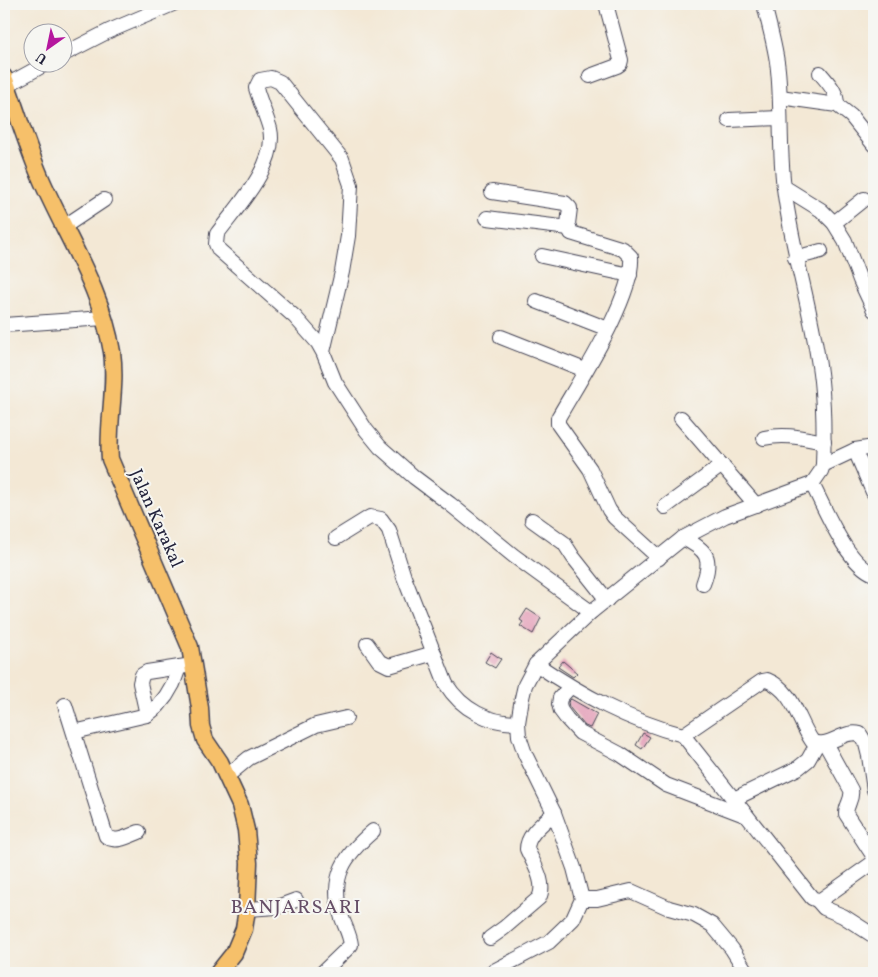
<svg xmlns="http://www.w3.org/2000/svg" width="878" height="977" font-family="Vollkorn,serif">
<rect width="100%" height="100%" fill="#f6f6f2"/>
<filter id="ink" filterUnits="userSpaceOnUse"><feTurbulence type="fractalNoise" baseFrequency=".02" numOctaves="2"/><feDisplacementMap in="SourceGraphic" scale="10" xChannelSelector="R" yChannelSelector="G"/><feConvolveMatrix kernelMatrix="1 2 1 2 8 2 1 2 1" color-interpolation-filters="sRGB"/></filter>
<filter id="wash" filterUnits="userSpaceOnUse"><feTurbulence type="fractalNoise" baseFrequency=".0096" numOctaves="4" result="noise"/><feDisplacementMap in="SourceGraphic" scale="20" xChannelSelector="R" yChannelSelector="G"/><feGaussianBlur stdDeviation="1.12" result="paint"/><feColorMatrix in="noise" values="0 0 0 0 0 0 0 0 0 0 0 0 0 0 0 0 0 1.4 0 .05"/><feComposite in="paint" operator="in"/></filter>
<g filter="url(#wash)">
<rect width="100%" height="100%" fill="#f3e8d5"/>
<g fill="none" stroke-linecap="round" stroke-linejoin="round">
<polyline stroke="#60c8db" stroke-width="2.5" points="870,4 874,10"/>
</g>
<g id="blocks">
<g fill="#e4a0b9">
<polygon points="527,609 541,618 533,634 520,626 523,622 520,620"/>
<polygon points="491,652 501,659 495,668 485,662"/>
<polygon points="563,661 577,673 573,677 558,667"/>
<polygon points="571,699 597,714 590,728 585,726 569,707 568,702"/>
<polygon points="643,733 650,737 642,749 636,745"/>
</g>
</g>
</g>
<g filter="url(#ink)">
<use href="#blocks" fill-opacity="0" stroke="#414052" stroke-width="1"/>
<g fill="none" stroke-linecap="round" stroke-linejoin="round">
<defs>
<g id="minor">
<polyline points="62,55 109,31 173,4"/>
<path d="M820,73c8,10 17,18 17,32"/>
<polyline points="590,76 617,66 620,64 621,60 606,4"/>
<polyline points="7,85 49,62"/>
<polyline points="780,97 837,105 851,116 874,145"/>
<polyline points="729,120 779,118"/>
<polyline points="784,187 821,210 834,223 845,241 860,280 874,310"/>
<path d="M492,192l73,11 5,5 -2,16 3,9 52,16 8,8c3,40 -52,124 -73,161v6l32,45 19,41 5,7 45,41"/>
<polyline points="487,218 569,228"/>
<polyline points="834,223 864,199"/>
<polyline points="65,226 104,200"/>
<polyline points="542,256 630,275"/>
<polyline points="795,258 821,251"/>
<polyline points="536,301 608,329"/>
<polyline points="4,325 104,318"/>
<polyline points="501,337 585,370"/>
<path d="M323,352l19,-80 6,-36 3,-51 -9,-26 -62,-77 -9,-4 -11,2 -4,8c4,14 10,27 14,41 8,35 -33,78 -53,105l-1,10 3,6 76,67 23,26 5,9 12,30 31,48 14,17 34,30 36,27 64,52 77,56"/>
<polyline points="681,418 756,505"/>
<path d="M764,438c21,-5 39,0 60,4"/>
<polyline points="855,450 873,492"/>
<polyline points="823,465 855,450 874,447"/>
<path d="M812,484c14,26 34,79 62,90"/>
<polyline points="665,507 722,465"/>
<polyline points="532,520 564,543 573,557 607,600"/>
<path d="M336,538l34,-21 11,2 8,11 15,47 42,107c16,26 43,39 72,39"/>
<path d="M683,538c24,12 30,20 20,46"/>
<polyline points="367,644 379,661 389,666 434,653"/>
<path d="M536,664c46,31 93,57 147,71l129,163 5,2 5,-1 52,-37"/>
<polyline points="570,687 560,698 559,704 561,711 567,719 580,733 620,754 666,785 747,816"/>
<path d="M65,705l41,131c9,8 23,0 33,-4"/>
<polyline points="147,715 140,683 142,675 147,672 186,666"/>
<polyline points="74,732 147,715 158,706 166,696 173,684 179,667"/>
<path d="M683,735l79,-54 5,-1c27,11 30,39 45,61 16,9 31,-12 48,-7l6,10 3,12 5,34"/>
<path d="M825,743l26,47c2,10 -5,14 -5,24l28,43"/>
<polyline points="227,776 249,758 316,725 346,718"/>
<polyline points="734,799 798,768 808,760 817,744"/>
<polyline points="582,899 597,899 631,891 669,908 694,915 712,925 732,949 747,973"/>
<polyline points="817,900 824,908 843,916 874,936"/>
<polyline points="247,909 277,907 296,900"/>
<path d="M490,938l14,-10 35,-30c8,-15 -6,-35 -12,-49 0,-15 17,-26 27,-36"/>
<path d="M322,973l29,-28c-1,-11 -7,-20 -10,-30 -12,-38 4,-60 32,-84"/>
<path d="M490,973l59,-31 24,-23 9,-20 -8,-31 -20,-55 -29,-59 -6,-18 -1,-13 4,-25 3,-13 11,-21 55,-52 92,-74 42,-22 87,-32 9,-13 2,-6c1,-28 1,-56 -2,-84 -7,-65 -29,-128 -37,-193 -5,-39 -2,-79 -6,-118 -2,-22 -9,-44 -14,-66"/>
</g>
<path id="major" d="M4,77c13,34 23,70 38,104 25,57 60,109 70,171 5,36 -5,71 -2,107l80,188 10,61 1,18 4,14 15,22 20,43 6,25 3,33 -2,46 -3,20 -10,24 -16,20"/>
</defs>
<use href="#minor" stroke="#414052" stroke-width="16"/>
<use href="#major" stroke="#414052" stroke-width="19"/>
<use href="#minor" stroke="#fff" stroke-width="14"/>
<use href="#major" stroke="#f6c06b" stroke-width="16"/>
</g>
</g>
<g text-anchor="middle" stroke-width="4" stroke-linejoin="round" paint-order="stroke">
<g font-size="18" fill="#22223b" stroke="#f6f6f2">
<text transform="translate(157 518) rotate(66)" y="6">Jalan Karakal</text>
</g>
<g font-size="20" letter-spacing="1" fill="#664e67" stroke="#f6f6f2">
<text x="296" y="913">BANJARSARI</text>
</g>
</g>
<rect width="878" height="977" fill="none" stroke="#f6f6f2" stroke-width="20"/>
<g transform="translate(48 48) rotate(213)"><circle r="24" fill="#f6f6f2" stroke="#a1a1a9"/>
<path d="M0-4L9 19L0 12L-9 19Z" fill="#b5179e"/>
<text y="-8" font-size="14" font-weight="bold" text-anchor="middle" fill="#22223b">U</text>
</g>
</svg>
